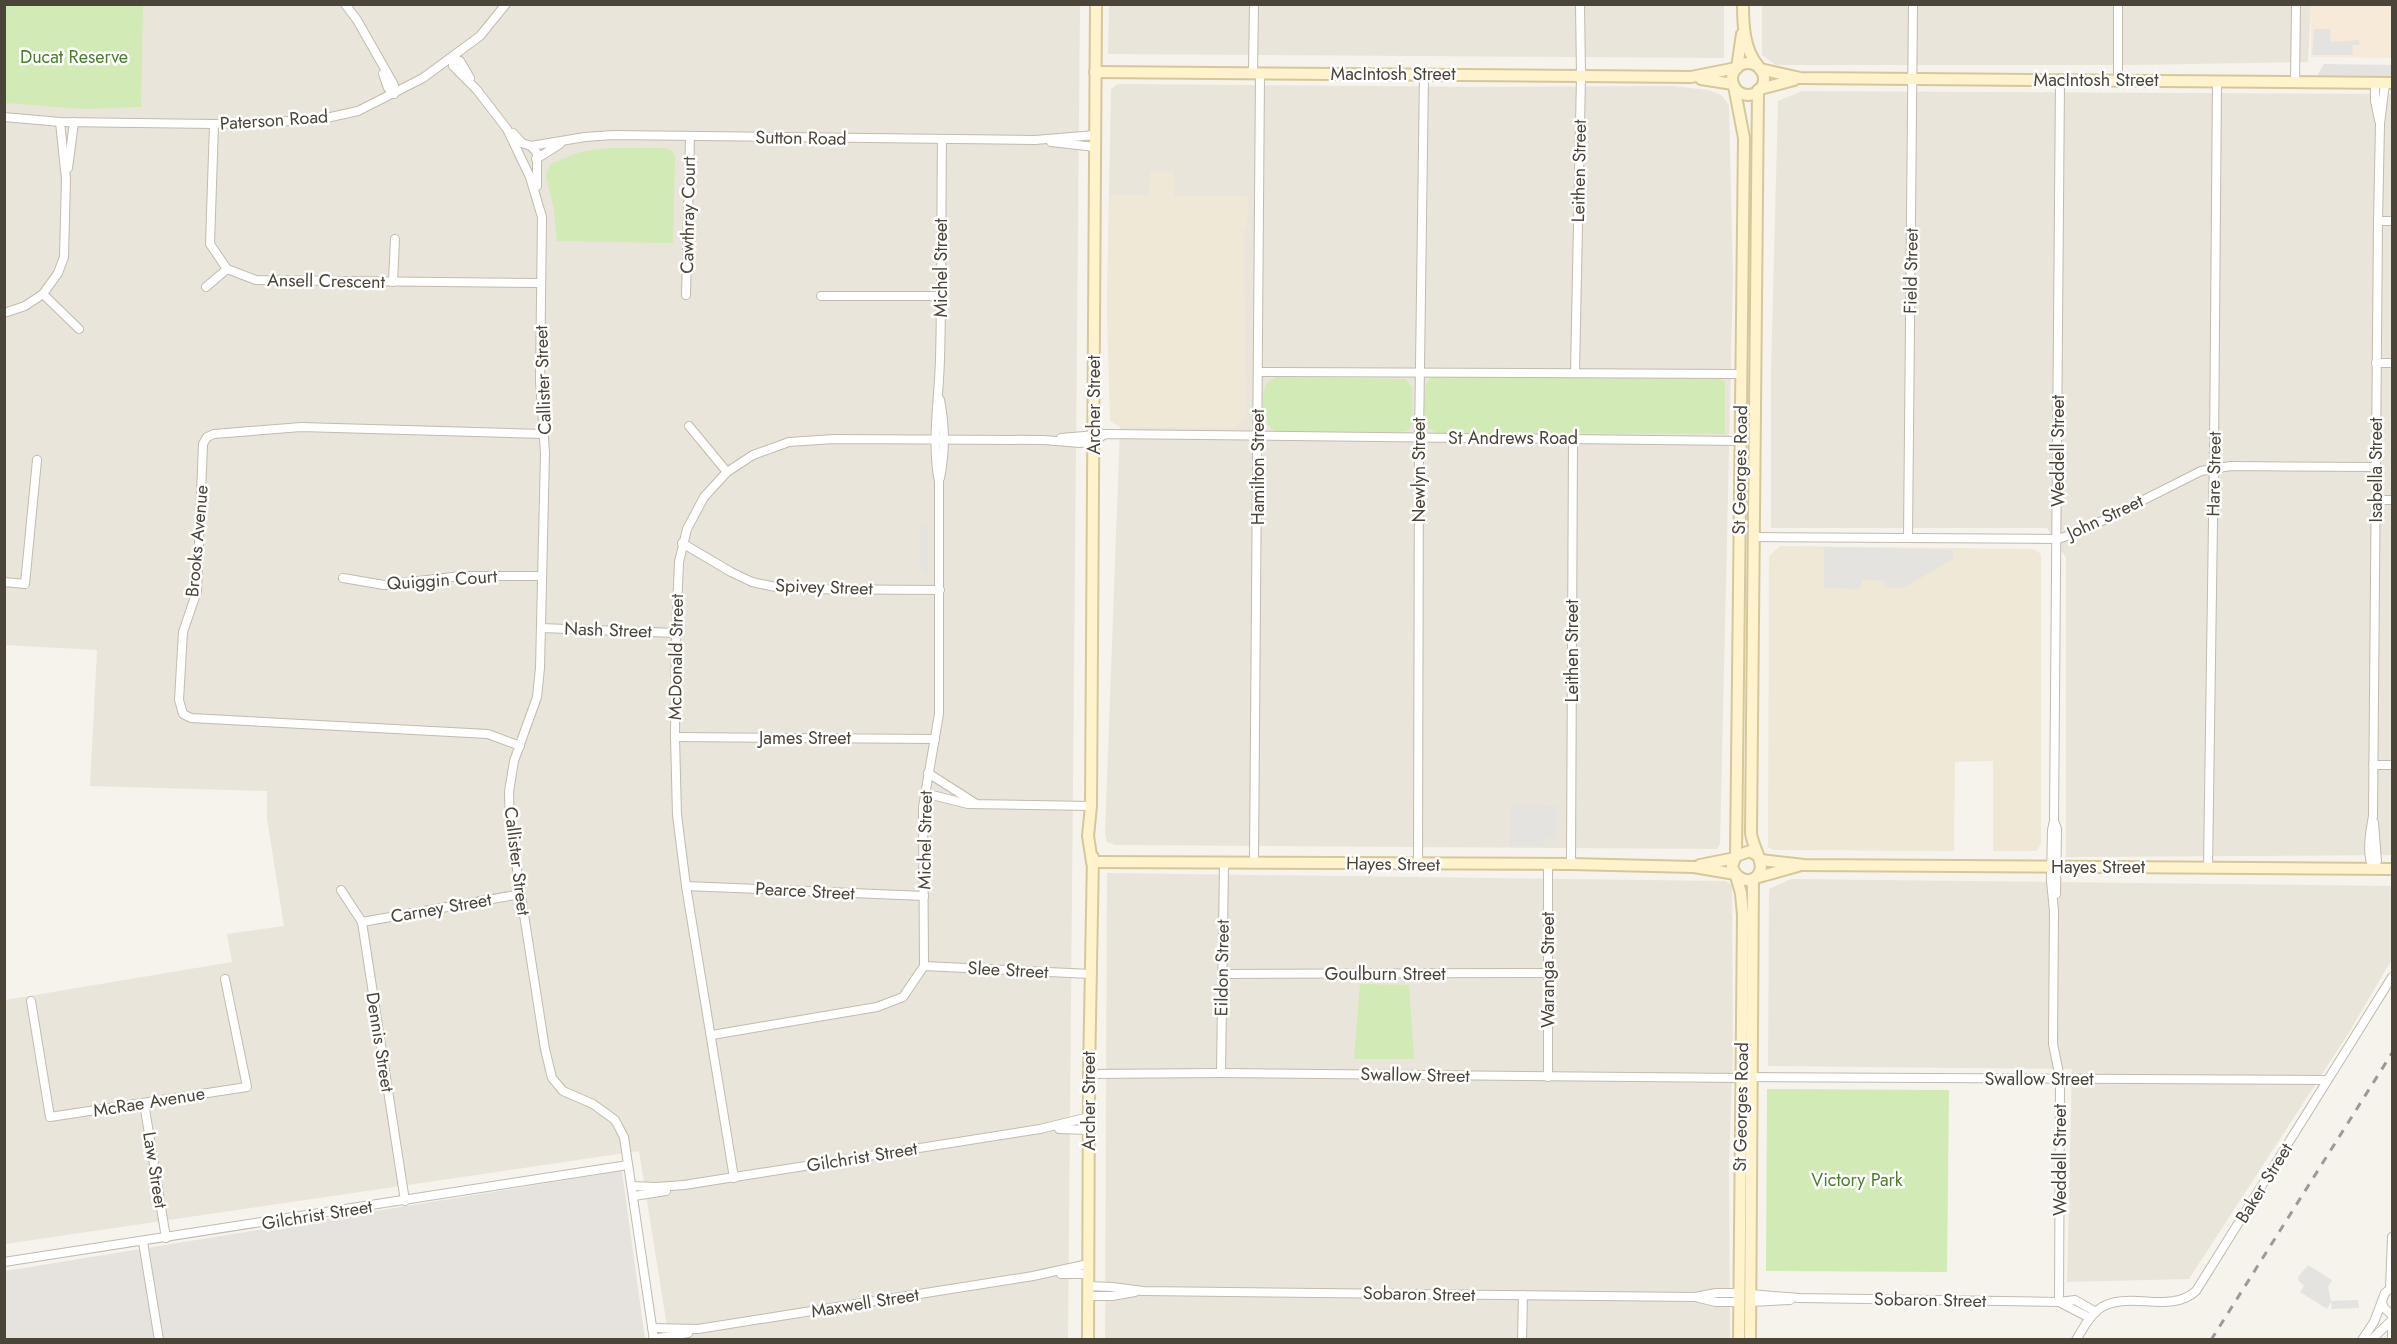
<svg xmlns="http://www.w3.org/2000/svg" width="2397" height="1344" font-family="Jost,sans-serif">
<rect width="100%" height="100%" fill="#f6f3ec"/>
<g fill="#eae5da">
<polygon points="5,5 1080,5 1068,1339 669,1339 639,1151 5,1244 5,1000 232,962 227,934 284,926 267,819 267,791 90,786 97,650 5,645"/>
<polygon points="1109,5 1724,5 1724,58 1108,54"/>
<polygon points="1762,5 2311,5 2308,62 2137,65 1776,65 1762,55"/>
<polygon points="1118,84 1502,87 1673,86 1708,90 1721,95 1729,105 1733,277 1720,844 1717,849 1115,845 1107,842 1105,834 1120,427 1107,313 1109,195 1111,89"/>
<polygon points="1802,91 2392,94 2392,855 2066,857 2066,558 2047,528 1771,528 1771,372 1778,101"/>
<polygon points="1107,873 1725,881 1732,885 1733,1052 1729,1161 1730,1339 1105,1340"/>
<polygon points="1791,879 2392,886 2392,959 2348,1034 2189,1279 2067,1282 2072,1069 1768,1066 1769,889"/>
</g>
<polygon fill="#f7ead8" points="2311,5 2392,5 2392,58 2311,57"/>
<polygon fill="#e6e2dd" points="622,1171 645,1339 5,1340 5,1271"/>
<g fill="#efe8d6">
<polygon points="1150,171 1174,172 1174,196 1248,196 1247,226 1244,232 1246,419 1233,428 1120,427 1110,421 1107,313 1109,195 1149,195"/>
<polygon points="1780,546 2034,549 2041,554 2041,844 2036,851 1993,851 1993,761 1955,762 1954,851 1773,850 1768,847 1769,556"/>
</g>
<g fill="#d2eab5">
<polygon points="4,5 143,5 141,107 84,109 5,103"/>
<polygon points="608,148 664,148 673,151 675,158 673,243 557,241 554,210 546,176 550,164 580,152"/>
<path d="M1276,377l129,2 7,8 1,36 -6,8 -9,1 -123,-1c-12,-5 -14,-32 -10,-44 2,-5 6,-7 11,-10z"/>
<path d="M1434,377l286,2 5,2v53l-288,-1 -9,-5c-5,-11 -6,-40 2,-50z"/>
<polygon points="1360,984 1409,985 1414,1059 1354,1059"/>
<polygon points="1767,1089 1949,1090 1947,1272 1766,1271"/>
</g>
<g fill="#e5e3e0">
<polygon points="2314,29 2330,29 2331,42 2359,40 2359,45 2352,45 2353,55 2312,55"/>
<polygon points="2324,64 2392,65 2392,83 2318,82 2318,74"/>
<polygon points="921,523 928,527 928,573 920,567"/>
<polygon points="1824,547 1953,550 1953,559 1903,588 1885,588 1884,581 1863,580 1859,589 1824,588"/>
<polygon points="1511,805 1557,806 1556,839 1545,838 1545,846 1510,845"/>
<polygon points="2308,1265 2332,1280 2328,1287 2331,1301 2358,1300 2359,1308 2332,1309 2331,1302 2327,1309 2300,1292 2304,1286 2298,1280 2298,1277"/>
</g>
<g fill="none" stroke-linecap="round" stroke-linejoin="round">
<defs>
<g id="street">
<polyline points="345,4 357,20 394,85 394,94"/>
<polyline points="452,58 453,66 477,90 507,129 530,177 542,217 540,381 545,453 540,668 537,697 514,761 509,792 510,825 545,1049 552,1078 563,1091 593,1104 615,1120 624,1137 654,1340"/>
<polyline points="452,58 460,61 470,78"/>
<polyline points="1253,73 1254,4"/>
<polyline points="383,74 388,88 394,94"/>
<polyline points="2118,81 2118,4"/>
<polyline points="2295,82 2296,4"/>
<polyline points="2375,83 2375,101 2379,120"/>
<polyline points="4,117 60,122 214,124 317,120 358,111 423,78 480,36 506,4"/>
<polyline points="214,124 210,244 227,269 256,280 541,283"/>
<polyline points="513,133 522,143 531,146 585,137 613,135 1035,140 1095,135"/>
<polyline points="1051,142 1095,147"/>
<polyline points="531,146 537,153 537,186"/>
<polyline points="536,159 560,144"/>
<polyline points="68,168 74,122"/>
<polyline points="2378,221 2392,221"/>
<polyline points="393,282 395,239"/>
<polyline points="206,287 227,269"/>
<polyline points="43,294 79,329"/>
<polyline points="686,295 690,136"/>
<polyline points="821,296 941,296"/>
<polyline points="4,313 25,306 43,294 58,273 64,257 66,179 60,122"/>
<polyline points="2376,363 2392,363"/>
<polyline points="1258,372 1741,374"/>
<polyline points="1575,373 1581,76 1580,4"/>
<polyline points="689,426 727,472"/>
<polyline points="1061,438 1107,434 1741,441"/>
<path d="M940,478c5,-25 5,-53 0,-78"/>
<polyline points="2376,500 2392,500"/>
<polyline points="1754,537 2058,539 2082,531 2201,471 2231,466 2377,467"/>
<polyline points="1908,538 1913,4"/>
<polyline points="682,543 731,572 752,582 785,589 940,590"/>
<polyline points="343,578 384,585 461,576 542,576"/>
<polyline points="4,582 25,584 37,460"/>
<polyline points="541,628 676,633"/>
<polyline points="675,737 935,739"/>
<polyline points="520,746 488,734 191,718 183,714 179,700 183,632 197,591 203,444 207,437 214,434 301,427 544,434"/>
<polyline points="2373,765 2392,765"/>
<polyline points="928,773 975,803"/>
<polyline points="924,793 968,804 1091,806"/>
<polyline points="2054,821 2057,829 2056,894"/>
<polyline points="1254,861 1260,73"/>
<polyline points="1548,864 1548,1077"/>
<polyline points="1571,864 1573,438"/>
<polyline points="1418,865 1419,438 1424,75"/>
<polyline points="2208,868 2214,451 2217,81"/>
<path d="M2373,869c-7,-17 -3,-36 0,-53l5,-595 2,-97 5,-41"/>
<polyline points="2373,869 2377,861 2374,823"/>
<polyline points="686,886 924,896"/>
<polyline points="341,890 362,922 405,1201"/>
<polyline points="362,922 521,894"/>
<polyline points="924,966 1091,974"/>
<polyline points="1222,974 1548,973"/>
<polyline points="31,1001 50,1117 247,1087 225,979"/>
<path d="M712,1035l165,-28 26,-10 21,-31 -1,-159 16,-93v-232c-8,-41 0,-82 1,-123 2,-73 1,-146 2,-219"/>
<polyline points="1221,1073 1224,863"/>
<polyline points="1089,1074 1221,1073 1742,1078"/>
<polyline points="1751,1077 2327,1080"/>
<polyline points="144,1103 166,1238"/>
<polyline points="1059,1129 1089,1130"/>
<polyline points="734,1178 686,886 677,815 675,737 676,633 679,562 687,529 704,497 727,472 753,455 789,442 834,439 1044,440 1080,443 1093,442 1105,434"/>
<polyline points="632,1186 657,1187 684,1185 1040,1129 1089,1117"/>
<polyline points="634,1196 666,1191"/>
<polyline points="143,1242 159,1340"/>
<polyline points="4,1262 628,1165"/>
<polyline points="1061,1274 1088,1274"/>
<polyline points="1088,1286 1112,1287 1143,1291 1695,1297 1716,1293 1739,1293"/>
<polyline points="2390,1288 2392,1237"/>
<polyline points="1750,1294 1800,1298 2059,1302 2075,1300 2096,1312"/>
<polyline points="1088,1296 1112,1296 1135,1292"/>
<polyline points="1699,1298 1716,1302 1739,1302"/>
<polyline points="1750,1302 1790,1300"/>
<polyline points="2059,1302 2060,1078 2053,1044 2054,911 2051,881 2052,830 2054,821 2060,80"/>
<polyline points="2059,1302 2090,1318"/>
<polyline points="2382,1302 2384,1308 2392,1315"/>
<polyline points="2392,1320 2392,1340"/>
<polyline points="652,1328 698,1329 1033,1276 1088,1264"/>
<polyline points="653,1339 688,1333"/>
<polyline points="1522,1340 1523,1295"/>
<path d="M2076,1340c7,-11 13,-24 23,-31 28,-20 71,6 97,-18l196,-314"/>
<polyline points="2362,1340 2374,1322 2385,1293 2392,1287"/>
<polyline points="2371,1340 2392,1320"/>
</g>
<g id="secondary">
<path d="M1743,4c0,22 1,45 15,62"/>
<circle cx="1748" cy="79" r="16"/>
<polyline points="1737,68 1742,34"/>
<polyline points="1760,69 1800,78 2392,83"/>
<polyline points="1095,72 1691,77 1736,68"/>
<polyline points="1701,79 1733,84"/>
<polyline points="1734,86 1744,138 1736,856"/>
<polyline points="1760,89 1794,80"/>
<path d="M1758,856l-8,-5 -14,5 -4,10c3,14 22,21 28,5 4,-9 -8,-26 -9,-38l7,-743"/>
<polyline points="1761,860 1804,865 2392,869"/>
<polyline points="1092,862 1088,836 1091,806 1096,4"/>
<polyline points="1092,862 1571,864 1694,867 1735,874"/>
<polyline points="1700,865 1735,858"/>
<polyline points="1736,876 1741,893 1743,915 1739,1340"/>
<polyline points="1755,878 1798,866"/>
<polyline points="1088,1340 1089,1074 1093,857"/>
<polyline points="1750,1340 1753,879"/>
</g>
</defs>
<use href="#street" stroke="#c2bbae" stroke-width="10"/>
<use href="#secondary" stroke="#d6c79b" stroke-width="14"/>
<use href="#street" stroke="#fff" stroke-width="8"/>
<use href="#secondary" stroke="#fff3cd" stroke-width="10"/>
<polyline stroke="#9a9a9a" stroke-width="3" stroke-dasharray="8 8" stroke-linecap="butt" points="2211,1340 2392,1053"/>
</g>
<g text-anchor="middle" stroke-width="5" stroke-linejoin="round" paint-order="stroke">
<g font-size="18" fill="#4a7f2a" stroke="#fff">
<text x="74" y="63">Ducat Reserve</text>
<text x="1857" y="1186">Victory Park</text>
</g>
<g font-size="18" fill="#4b4439" stroke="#fff">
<text x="1393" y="80">MacIntosh Street</text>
<text x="2096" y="86">MacIntosh Street</text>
<text transform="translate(274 120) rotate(-4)" y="6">Paterson Road</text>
<text transform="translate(801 138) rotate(1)" y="6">Sutton Road</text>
<text transform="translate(1579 171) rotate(-89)" y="6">Leithen Street</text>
<text transform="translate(688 215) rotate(-89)" y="6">Cawthray Court</text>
<text transform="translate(941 268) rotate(-90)" y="6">Michel Street</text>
<text transform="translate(1911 271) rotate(-89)" y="6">Field Street</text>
<text transform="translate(326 281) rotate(1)" y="6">Ansell Crescent</text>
<text transform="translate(543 380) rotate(-92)" y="6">Callister Street</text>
<text transform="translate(1094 405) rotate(-90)" y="6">Archer Street</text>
<text x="1513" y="444">St Andrews Road</text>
<text transform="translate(2058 451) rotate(-90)" y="6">Weddell Street</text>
<text transform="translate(1258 467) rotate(-90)" y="6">Hamilton Street</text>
<text transform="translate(1419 470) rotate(-90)" y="6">Newlyn Street</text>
<text transform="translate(1740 470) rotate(-89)" y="6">St Georges Road</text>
<text transform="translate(2376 470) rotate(-90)" y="6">Isabella Street</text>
<text transform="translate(2214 474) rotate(-89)" y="6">Hare Street</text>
<text transform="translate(2105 517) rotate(-25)" y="6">John Street</text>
<text transform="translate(197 541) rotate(-85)" y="6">Brooks Avenue</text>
<text transform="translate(442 580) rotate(-4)" y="6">Quiggin Court</text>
<text transform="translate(824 587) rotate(2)" y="6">Spivey Street</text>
<text transform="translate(608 630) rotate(2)" y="6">Nash Street</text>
<text transform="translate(1572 651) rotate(-90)" y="6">Leithen Street</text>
<text transform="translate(676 657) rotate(-89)" y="6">McDonald Street</text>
<text x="805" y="744">James Street</text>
<text transform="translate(925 840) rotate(-89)" y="6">Michel Street</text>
<text transform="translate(517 861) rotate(83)" y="6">Callister Street</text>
<text transform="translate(1393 864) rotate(1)" y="6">Hayes Street</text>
<text x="2098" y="873">Hayes Street</text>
<text transform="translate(805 891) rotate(3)" y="6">Pearce Street</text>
<text transform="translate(441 908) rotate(-10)" y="6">Carney Street</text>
<text transform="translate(1222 968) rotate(-89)" y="6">Eildon Street</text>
<text transform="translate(1008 970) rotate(3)" y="6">Slee Street</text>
<text transform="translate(1548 970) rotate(-90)" y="6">Waranga Street</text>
<text x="1385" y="980">Goulburn Street</text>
<text transform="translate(380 1042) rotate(81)" y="6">Dennis Street</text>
<text transform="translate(1415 1075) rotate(1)" y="6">Swallow Street</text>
<text x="2039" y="1085">Swallow Street</text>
<text transform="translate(1089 1101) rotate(-90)" y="6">Archer Street</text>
<text transform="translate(149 1102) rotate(-9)" y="6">McRae Avenue</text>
<text transform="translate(1741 1107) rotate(-89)" y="6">St Georges Road</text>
<text transform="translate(862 1157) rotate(-9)" y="6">Gilchrist Street</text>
<text transform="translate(2060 1160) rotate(-90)" y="6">Weddell Street</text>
<text transform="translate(155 1170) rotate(81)" y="6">Law Street</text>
<text transform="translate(2264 1183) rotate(-58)" y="6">Baker Street</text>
<text transform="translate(317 1215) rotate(-9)" y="6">Gilchrist Street</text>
<text transform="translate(1419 1294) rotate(1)" y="6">Sobaron Street</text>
<text transform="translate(1930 1300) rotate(1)" y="6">Sobaron Street</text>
<text transform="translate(865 1303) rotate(-9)" y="6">Maxwell Street</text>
</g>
</g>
<rect width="2397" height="1344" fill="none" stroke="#4b4439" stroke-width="12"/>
</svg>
